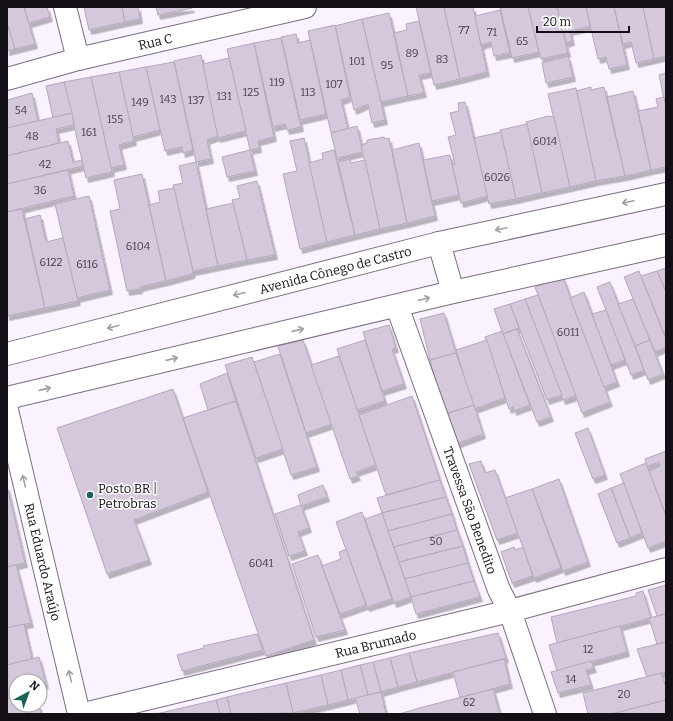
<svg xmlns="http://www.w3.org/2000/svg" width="673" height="721" font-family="Bitter,serif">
<defs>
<filter id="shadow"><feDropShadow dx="2.5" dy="4.5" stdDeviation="0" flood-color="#0004"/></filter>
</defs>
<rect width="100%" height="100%" fill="#faf2ff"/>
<g fill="#d5c7dc" stroke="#b5a7bc" filter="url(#shadow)">
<polygon points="7,7 24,7 35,44 15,49 7,23"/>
<polygon points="24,7 47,7 50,17 29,23"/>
<polygon points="84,7 122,7 125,22 89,30"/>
<polygon points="122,7 138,7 140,19 125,22"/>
<polygon points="156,7 192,7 192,8 158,15"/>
<polygon points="416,7 444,7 460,79 434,85"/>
<polygon points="444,7 473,7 487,72 460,79"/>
<polygon points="500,7 528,7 539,52 512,58"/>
<polygon points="528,7 557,7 568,53 541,59"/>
<polygon points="557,7 586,7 591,26 570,31 572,41 566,43"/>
<polygon points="586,7 614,7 627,65 609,69 606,57 598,59"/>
<polygon points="614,7 643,7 654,59 636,63 631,42 623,44"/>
<polygon points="643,7 666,7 666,56 654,59"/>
<polygon points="500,10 510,53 494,56 491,42 481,45 475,16"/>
<polygon points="389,13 408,96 381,102 362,19"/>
<polygon points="362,19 385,120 372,123 368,104 354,110 335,26"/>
<polygon points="419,21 431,73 419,75 424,93 408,96 394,33 407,30 406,24"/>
<polygon points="7,23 15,49 7,51"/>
<polygon points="335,25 350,97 341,100 348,129 331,133 308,31"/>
<polygon points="296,34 298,43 310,40 326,114 300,120 281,37"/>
<polygon points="281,38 301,127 287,130 285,124 273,127 254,43"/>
<polygon points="254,43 274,137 258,141 259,148 250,150 227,49"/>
<polygon points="201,55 218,136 207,140 211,159 196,162 174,61"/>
<polygon points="568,56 573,77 546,83 542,63"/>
<polygon points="229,58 246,131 218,138 203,64"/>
<polygon points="174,62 193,150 183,153 182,147 165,151 146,68 146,67"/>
<polygon points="146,67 160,130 133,137 119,72"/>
<polygon points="119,72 134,141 119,145 124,165 111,168 91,77"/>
<polygon points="666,73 666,108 659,75"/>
<polygon points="91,77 112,172 86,178 64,82"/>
<polygon points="64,82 72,113 53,118 46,86"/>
<polygon points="591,87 591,90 604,87 625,176 596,181 576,91"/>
<polygon points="576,88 596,181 570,187 548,94"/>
<polygon points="633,91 651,170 625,176 607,97"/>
<polygon points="32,93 38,121 7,128 7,100"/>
<polygon points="664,97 666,108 666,167 651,170 638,111 658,107 656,99"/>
<polygon points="465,102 488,196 461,203 452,165 455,164 448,137 456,135 450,113 459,111 458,103"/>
<polygon points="72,113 74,125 56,129 59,143 7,156 7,128"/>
<polygon points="548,116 554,117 570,187 542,193 526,122"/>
<polygon points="527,124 542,193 516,199 500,130"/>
<polygon points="357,126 363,152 337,158 331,133"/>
<polygon points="501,132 516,199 489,204 474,138"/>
<polygon points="384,137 385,139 389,138 407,223 380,229 361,145 367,143 367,140"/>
<polygon points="304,138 327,242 300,249 283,174 297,171 290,141"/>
<polygon points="68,141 73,162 82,160 83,166 7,184 7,156"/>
<polygon points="419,143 435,216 407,223 392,150"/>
<polygon points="250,150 255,171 227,177 222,157"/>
<polygon points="334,150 355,235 327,242 309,163 323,159 322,153"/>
<polygon points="450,155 459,195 432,201 423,160"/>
<polygon points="350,159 351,163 365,160 380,229 355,235 338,162"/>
<polygon points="196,162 218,266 193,271 173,185 183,183 179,166"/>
<polygon points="68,170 74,196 7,212 7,184"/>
<polygon points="142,174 166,281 140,287 140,289 127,291 110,211 120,209 114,180"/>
<polygon points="257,181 275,255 247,260 232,200 240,198 237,186"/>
<polygon points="174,188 193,271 192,274 166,281 149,205 160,202 158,191"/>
<polygon points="89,196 110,290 77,298 55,204"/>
<polygon points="233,203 247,260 218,266 206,209"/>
<polygon points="22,209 45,308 7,316 7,212"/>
<polygon points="40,215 46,242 63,238 78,301 45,308 25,219"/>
<polygon points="666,268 666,292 657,271"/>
<polygon points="639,271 666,339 666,347 655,352 624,277"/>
<polygon points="657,271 666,292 666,338 641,276"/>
<polygon points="563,277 610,402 582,413 535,287"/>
<polygon points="610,282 644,370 631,375 597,287"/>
<polygon points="584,292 617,382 604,387 570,298"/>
<polygon points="538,295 576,396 563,400 525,299"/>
<polygon points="525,299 562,395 547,400 510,304"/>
<polygon points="633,299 650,340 635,346 618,304"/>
<polygon points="510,304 519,328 503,334 494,309"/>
<polygon points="606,310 625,360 611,365 592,314"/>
<polygon points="444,313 456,353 430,360 420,319"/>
<polygon points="389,325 396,348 392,349 404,384 382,391 363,332"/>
<polygon points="517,329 551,417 537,422 503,334"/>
<polygon points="502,331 530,405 514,411 513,407 509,409 485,337"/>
<polygon points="303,340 332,424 306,433 278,346"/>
<polygon points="365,340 385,401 357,410 337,349"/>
<polygon points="487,340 505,398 474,409 456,350"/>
<polygon points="650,340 663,374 648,380 635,346"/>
<polygon points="456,353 474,405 444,414 430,360"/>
<polygon points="280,354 317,467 291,475 254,362"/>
<polygon points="339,356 376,465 356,472 358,476 350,479 311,365"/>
<polygon points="252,357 283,449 256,458 225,365"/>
<polygon points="227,373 236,401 208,410 200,384"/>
<polygon points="173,389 208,492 134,520 149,560 107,574 57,428"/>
<polygon points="412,396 440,480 386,495 359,415"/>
<polygon points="236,401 314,640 266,656 183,418"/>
<polygon points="474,405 483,434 456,444 446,414"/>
<polygon points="588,428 605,475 593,479 575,433"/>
<polygon points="666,451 666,516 649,471 660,466 659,462 647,467 645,459"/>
<polygon points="481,461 485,473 495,470 518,533 497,540 469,464"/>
<polygon points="646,463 666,516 666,541 648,548 620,474"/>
<polygon points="559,479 588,562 563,571 532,489"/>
<polygon points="440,480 446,497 382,513 377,498"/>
<polygon points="624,483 642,533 630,538 611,488"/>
<polygon points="323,485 327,497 301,506 298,495"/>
<polygon points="7,486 25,563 7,567"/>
<polygon points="611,488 630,538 617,543 598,494"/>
<polygon points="532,489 561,568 534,578 505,498"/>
<polygon points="446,497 452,514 388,531 382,513"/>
<polygon points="301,505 309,528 298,532 305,551 289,556 275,514"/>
<polygon points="362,512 392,599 367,607 336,522"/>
<polygon points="382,513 411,597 394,603 365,519"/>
<polygon points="452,514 457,530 394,547 388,531"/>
<polygon points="457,530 463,546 399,562 394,547"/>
<polygon points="463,546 468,563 405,579 399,562"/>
<polygon points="514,547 515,550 523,547 533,576 512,583 501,552"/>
<polygon points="346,549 366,605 340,614 322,566 341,559 339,552"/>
<polygon points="318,555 345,630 316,637 292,564"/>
<polygon points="468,563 474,581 411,597 405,579"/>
<polygon points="16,565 31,623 7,628 7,567"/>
<polygon points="474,581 480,597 416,614 411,597"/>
<polygon points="666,585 666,614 657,616 648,590"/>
<polygon points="643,591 651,618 557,643 551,617 636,596 636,593"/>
<polygon points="666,614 666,642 657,644 649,618"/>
<polygon points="24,624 32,659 7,665 7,628"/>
<polygon points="620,626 627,652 557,671 549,645"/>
<polygon points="498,633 506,658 417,682 409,653"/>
<polygon points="257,634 263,650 182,671 177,655 204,648 203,646"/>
<polygon points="666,642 666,672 647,677 637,649"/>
<polygon points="409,653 417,682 398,687 390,658"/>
<polygon points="39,657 46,684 40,686 40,681 16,681 16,692 7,694 7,665"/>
<polygon points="390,658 398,687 381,692 373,662"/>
<polygon points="504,659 510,684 460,698 453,672"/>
<polygon points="591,661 594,668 586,670 591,685 558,693 551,672"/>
<polygon points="373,662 381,692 368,695 360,665"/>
<polygon points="360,665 368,695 348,700 341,670"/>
<polygon points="341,670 348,700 328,705 321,675"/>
<polygon points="661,673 666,687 666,700 612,714 588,714 583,693"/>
<polygon points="321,675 328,705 293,713 286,683"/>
<polygon points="286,683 293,713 231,714 227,697"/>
<polygon points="493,689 500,714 399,714 423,707"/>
<polygon points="16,692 16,705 39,705 41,714 7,714 7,694"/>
<polygon points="381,692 386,714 360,714 355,698"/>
<polygon points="227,697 231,714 220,714 216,700"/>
<polygon points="216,700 220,714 156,714"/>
<polygon points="666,700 666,714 612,714"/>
</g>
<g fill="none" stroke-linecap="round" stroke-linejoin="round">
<defs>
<g id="minor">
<polyline points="65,7 78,59"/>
<path id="s1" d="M7,79l71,-20 227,-52"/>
<path id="s2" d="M397,306l102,284 11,21 35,103"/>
<path id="s3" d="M7,410l72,304"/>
<path id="s4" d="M84,714l426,-103 156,-42"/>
</g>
<g id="secondary">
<polyline points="439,243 453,292"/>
<path id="s5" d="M7,354l432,-111 227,-49"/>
<polyline points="7,398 453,292 666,245"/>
</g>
</defs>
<use href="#minor" stroke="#7a6e80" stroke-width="24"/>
<use href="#secondary" stroke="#7a6e80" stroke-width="24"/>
<use href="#minor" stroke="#fff" stroke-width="22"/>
<use href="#secondary" stroke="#fff" stroke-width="22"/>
</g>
<defs><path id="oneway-shaft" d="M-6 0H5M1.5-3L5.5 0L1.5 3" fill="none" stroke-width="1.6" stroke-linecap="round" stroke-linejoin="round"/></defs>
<g stroke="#a19fa2">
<use href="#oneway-shaft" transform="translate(628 202) rotate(168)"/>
<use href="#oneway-shaft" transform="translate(501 229) rotate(168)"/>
<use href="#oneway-shaft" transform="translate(239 294) rotate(166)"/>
<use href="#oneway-shaft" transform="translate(424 299) rotate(-14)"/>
<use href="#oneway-shaft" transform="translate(113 327) rotate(166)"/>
<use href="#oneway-shaft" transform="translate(298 330) rotate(-13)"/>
<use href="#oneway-shaft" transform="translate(172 359) rotate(-13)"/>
<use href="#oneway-shaft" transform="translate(45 389) rotate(-13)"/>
<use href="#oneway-shaft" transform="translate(24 481) rotate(-103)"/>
<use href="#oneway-shaft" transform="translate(70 676) rotate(-103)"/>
</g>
<circle fill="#1c6357" stroke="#fff" stroke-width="1.5" cx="90" cy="495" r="4"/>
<g text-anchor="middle" stroke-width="3" stroke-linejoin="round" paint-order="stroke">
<g font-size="11" fill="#443d48">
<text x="464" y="34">77</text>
<text x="492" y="36">71</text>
<text x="522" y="45">65</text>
<text x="412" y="57">89</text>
<text x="442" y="63">83</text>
<text x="357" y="65">101</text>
<text x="387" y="69">95</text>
<text x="277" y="86">119</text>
<text x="334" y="88">107</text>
<text x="251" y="96">125</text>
<text x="308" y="96">113</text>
<text x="224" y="100">131</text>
<text x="168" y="103">143</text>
<text x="196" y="104">137</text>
<text x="140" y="106">149</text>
<text x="21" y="114">54</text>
<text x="115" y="123">155</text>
<text x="89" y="136">161</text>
<text x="32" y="140">48</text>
<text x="545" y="145">6014</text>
<text x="45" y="168">42</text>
<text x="497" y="181">6026</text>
<text x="40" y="194">36</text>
<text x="138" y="250">6104</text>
<text x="51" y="266">6122</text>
<text x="87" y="268">6116</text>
<text x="568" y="336">6011</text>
<text x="436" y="545">50</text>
<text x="261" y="567">6041</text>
<text x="588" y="653">12</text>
<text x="571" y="683">14</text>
<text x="624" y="698">20</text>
<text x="469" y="706">62</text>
</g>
<g font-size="13" fill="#140f16" stroke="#fff">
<text dy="5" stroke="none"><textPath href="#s1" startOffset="153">Rua C</textPath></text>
<text dy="5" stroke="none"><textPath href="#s5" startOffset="339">Avenida Cônego de Castro</textPath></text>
<text dy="5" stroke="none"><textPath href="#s2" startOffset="217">Travessa São Benedito</textPath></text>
<text dy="5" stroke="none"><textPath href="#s3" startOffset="156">Rua Eduardo Araújo</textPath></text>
<text dy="5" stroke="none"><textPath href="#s4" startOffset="300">Rua Brumado</textPath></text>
</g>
<g font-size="13" fill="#140f16" stroke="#fff" text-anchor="start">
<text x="98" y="493">Posto BR |<tspan x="98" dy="15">Petrobras</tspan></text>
</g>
</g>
<rect width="673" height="721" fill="none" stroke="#140f16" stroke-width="16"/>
<g transform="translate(28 693) rotate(41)"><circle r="19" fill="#ffffff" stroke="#a19fa2"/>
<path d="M0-3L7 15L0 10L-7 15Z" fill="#1c6357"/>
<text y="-6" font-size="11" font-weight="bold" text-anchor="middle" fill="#140f16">N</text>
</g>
<path d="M537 26v6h92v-6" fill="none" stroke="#140f16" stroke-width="2"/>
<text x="543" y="26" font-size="12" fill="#140f16" stroke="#ffffff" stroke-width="3" paint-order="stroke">20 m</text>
</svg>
